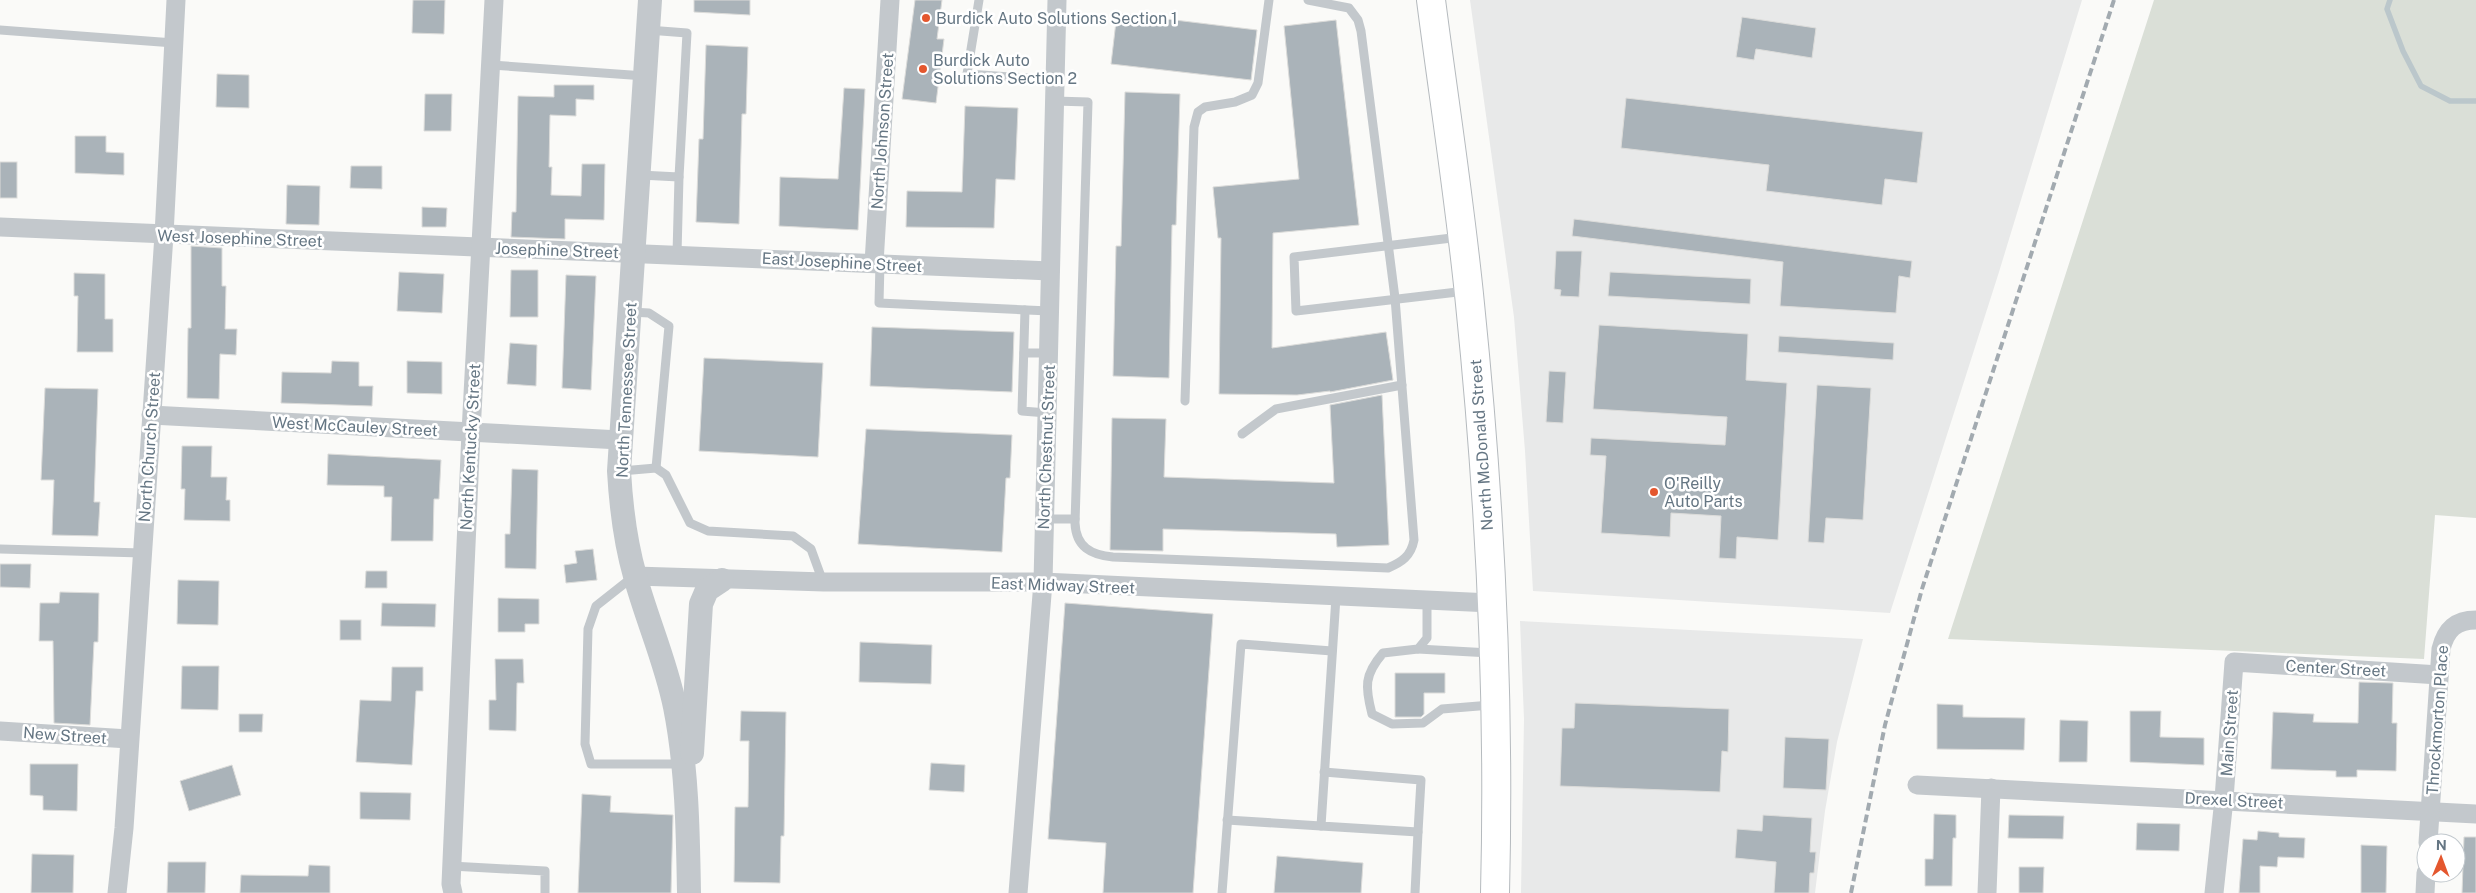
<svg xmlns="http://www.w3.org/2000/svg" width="2476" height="893" font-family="'Public Sans',sans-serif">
<rect width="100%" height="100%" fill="#fafaf8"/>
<g fill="#e8e9e9">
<polygon points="1470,0 2082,0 1999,272 1890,613 1533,591 1525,451 1514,317"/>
<polygon points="1520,621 1863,639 1837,742 1825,811 1815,893 1521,893 1524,719"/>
</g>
<polygon fill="#dadfd7" points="2154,0 2476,0 2476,518 2435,515 2424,659 1948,639"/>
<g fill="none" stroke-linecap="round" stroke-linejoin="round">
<polyline stroke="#bbc7cb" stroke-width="5.5" points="2390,0 2387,9 2403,51 2421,86 2450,101 2476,101"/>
</g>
<g fill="#aab3b9" stroke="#dcdcda">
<polygon points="413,0 445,0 444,34 412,33"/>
<polygon points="694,0 750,0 750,15 694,12"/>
<polygon points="915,0 942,0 937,39 944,39 936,103 902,99"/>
<polygon points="1117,13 1257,30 1251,80 1111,64"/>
<polygon points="1742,17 1816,28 1812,58 1756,49 1754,60 1736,57"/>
<polygon points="1336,20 1359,225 1273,233 1272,348 1386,332 1393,380 1330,392 1330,391 1297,395 1219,394 1221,238 1218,238 1213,187 1299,179 1284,26"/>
<polygon points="706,45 748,47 746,114 742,114 739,224 696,222 699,139 703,139"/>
<polygon points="217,74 249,75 249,108 216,107"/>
<polygon points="554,85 594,85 594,100 576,99 576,116 550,115 549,167 552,167 551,195 581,196 582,164 605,164 604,220 565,219 565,239 511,237 512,212 516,212 518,96 554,97"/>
<polygon points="844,88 865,89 858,230 779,226 780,177 838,179"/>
<polygon points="1125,92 1180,94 1176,225 1172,225 1169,378 1113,376 1116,246 1121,246"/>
<polygon points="425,94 452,94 451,131 424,131"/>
<polygon points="1626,98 1923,132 1917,183 1885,179 1882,205 1766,191 1769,165 1621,148"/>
<polygon points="965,106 1018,108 1015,180 996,179 994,228 906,227 907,191 962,192"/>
<polygon points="75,136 106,136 106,152 124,153 124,175 75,173"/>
<rect x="0" y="162" width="17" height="36"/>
<polygon points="351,166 382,166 382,189 350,188"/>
<polygon points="287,185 320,186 319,225 286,224"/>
<polygon points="422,207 447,208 446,227 422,227"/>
<polygon points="1574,219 1912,261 1910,278 1899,276 1896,313 1780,306 1783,262 1572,236"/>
<polygon points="191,246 222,248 222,286 226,286 225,329 237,329 236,355 220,354 219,399 187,398 188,328 191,328"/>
<polygon points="1556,251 1582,251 1579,297 1560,296 1561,290 1554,289"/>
<polygon points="511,270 538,270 538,317 510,317"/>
<polygon points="399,272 444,274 442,313 397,311"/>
<polygon points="1610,272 1751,279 1750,304 1608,296"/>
<polygon points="74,273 105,274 105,319 113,319 113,352 77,352 78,296 74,296"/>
<polygon points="566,275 596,276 591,390 562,388"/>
<polygon points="1599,325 1748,334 1746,380 1787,383 1778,540 1737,537 1736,559 1719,558 1721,516 1671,513 1670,537 1601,533 1606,456 1590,455 1591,438 1725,445 1727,417 1593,409"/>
<polygon points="872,327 1014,332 1012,392 870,386"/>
<polygon points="1779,336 1894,343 1893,360 1778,352"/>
<polygon points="510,343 537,345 536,386 507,384"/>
<polygon points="704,358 823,363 818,457 699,451"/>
<polygon points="332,361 359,362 359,386 373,386 372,406 281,403 282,372 331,373"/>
<polygon points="407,361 442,362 442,394 407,393"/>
<polygon points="1549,371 1566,372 1563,423 1546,422"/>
<polygon points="1817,385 1871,388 1863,520 1826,518 1824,543 1808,542"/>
<polygon points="45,388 98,389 94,502 100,502 98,536 52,535 54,480 41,480"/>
<polygon points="1382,395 1389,545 1337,547 1336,534 1163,529 1163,551 1110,550 1112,418 1166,419 1164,477 1334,483 1330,405"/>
<polygon points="866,429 1012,435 1010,478 1006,478 1002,552 858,544"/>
<polygon points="182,446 212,446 211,477 227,477 226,500 230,500 230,521 184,520 185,489 181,489"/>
<polygon points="328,454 441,460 439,499 434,499 433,541 391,541 392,497 384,497 384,486 327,485"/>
<polygon points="512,469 538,470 536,569 505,568 505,534 510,534"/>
<polygon points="593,549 597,580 566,583 564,565 577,563 575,551"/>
<polygon points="0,564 31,564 30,588 0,587"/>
<polygon points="366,571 387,571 387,588 365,588"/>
<polygon points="178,580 219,581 218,625 177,624"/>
<polygon points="60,592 99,593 98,642 94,642 90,725 54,723 53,641 39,641 40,603 59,603"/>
<polygon points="498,598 539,599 539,624 525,624 525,632 498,632"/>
<polygon points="382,603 436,604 435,627 381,626"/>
<polygon points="1065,603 1213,614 1193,893 1103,893 1106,843 1048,839"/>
<rect x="340" y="620" width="21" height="20"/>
<polygon points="860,642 932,645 931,684 859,682"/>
<polygon points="495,659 523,659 524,683 517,683 516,731 489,730 489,700 496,700"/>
<polygon points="182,666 219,666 218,710 181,709"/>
<polygon points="392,667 423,667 423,691 416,691 412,765 356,762 360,700 391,701"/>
<polygon points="1395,673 1445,673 1445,693 1424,693 1424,714 1421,717 1395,717"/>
<polygon points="2359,682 2393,683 2392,723 2397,723 2396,771 2357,770 2357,777 2336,777 2336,771 2271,769 2273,712 2314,714 2313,722 2358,723"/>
<polygon points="1575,703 1729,709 1728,752 1722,751 1720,792 1560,786 1562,728 1574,728"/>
<polygon points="1937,704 1963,705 1963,717 2025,718 2024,750 1937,749"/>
<polygon points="741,711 786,712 784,836 781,836 780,883 734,882 735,807 748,807 749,741 740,741"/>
<polygon points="2130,711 2161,711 2160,737 2204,738 2204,765 2130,762"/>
<polygon points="239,714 263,714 262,732 239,732"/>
<polygon points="2060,720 2088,721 2087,762 2059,762"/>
<polygon points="1785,737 1829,739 1826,790 1783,788"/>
<polygon points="931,763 965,765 964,792 929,790"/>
<polygon points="30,764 78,764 77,811 43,810 43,796 30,795"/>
<polygon points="232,765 241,795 189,811 180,781"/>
<polygon points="360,792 411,793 410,820 360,819"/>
<polygon points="582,794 611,796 610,812 673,815 671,893 578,893"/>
<polygon points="1934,814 1956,815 1956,838 1953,838 1952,886 1925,886 1925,859 1933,859"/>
<polygon points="1763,815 1812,818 1810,852 1816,852 1814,873 1810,873 1809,893 1774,893 1776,862 1735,858 1737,829 1762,831"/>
<polygon points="2009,815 2064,816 2063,839 2008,838"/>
<polygon points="2137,823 2180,824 2179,851 2136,850"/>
<polygon points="2258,831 2279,833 2279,837 2305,838 2304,858 2278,857 2277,867 2260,866 2260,893 2239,893 2243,839 2257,840"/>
<polygon points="2464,837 2476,837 2476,893 2462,893"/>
<polygon points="2361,845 2387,846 2386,893 2361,893"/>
<polygon points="32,854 74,855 73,893 31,893"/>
<polygon points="1277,856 1363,863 1361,893 1274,893"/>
<polygon points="168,862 206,862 205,893 167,893"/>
<polygon points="309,865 330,866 330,893 240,893 241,875 308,876"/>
<polygon points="2019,867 2044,867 2043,893 2019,893"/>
</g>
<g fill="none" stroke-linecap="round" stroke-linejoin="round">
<defs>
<path id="primary" d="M1431,0c13,101 29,202 39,304 20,195 30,393 25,589"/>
</defs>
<use href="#primary" stroke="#b5babe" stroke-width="30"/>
<g stroke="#c3c8cc" stroke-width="9">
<polyline points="979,0 967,74 1055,80"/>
<polyline points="0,30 174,43"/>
<polyline points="491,65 645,76"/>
<path d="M1055,101l33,1 -13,421c1,24 16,32 38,34l275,11c14,-6 23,-12 26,-28l-19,-242 -34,-267 -3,-11 -9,-12 -41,-8"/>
<polyline points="640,175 679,177 687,33 648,30"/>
<polyline points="1460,237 1294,257 1296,311 1466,291"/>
<polyline points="677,254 679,177"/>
<polyline points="880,263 879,303 1049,311"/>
<polyline points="1025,310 1022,411 1047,413"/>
<polyline points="631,312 649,313 669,326 656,468"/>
<polyline points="1024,353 1048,353"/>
<polyline points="1185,401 1194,127 1198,112 1205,107 1235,102 1252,95 1258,83 1269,0"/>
<polyline points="1242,434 1276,409 1402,385"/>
<polyline points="621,471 656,468 666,475 690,523 708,531 793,536 811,549 823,582"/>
<polyline points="1044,519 1075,519"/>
<polyline points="0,549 142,553"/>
<polyline points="634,576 596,606 588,629 585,744 591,764 681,764"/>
<polyline points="1336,597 1321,826 1418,832 1415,893"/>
<path d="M1427,601v37l-9,11 -35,4c-19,22 -18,34 -11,61l20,10 31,-1 19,-14 49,-4"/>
<polyline points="1418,649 1490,653"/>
<polyline points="1324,772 1421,780 1418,832"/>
<polyline points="1227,820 1321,826"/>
<polyline points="451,866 545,871 545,893"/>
<polyline points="1222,893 1241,644 1332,651"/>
</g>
<g stroke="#c3c8cc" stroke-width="19">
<polyline points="0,227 1050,271"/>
<polyline points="874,263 890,0"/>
<polyline points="151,415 620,440"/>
<polyline points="635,576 824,582 1043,582 1491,603"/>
<polyline points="0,731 129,739"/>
<polyline points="1917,785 2476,814"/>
<path d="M2428,843l13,-194c5,-20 15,-29 35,-29"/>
<polyline points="117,893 124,828 164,235 176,0"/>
<polyline points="453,893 451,884 471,432 494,0"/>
<polyline points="1018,893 1043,582 1057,0"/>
<polyline points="1987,893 1991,788"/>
<polyline points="2214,893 2224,799 2234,662 2439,675"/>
<polyline points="2425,893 2426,873"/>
</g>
<g stroke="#c3c8cc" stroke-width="24">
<path d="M650,0l-31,471c2,35 6,70 16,105 12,44 31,86 40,131 12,60 13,125 14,186"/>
<polyline points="692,753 701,604 707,590 722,580"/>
</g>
<use href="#primary" stroke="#fff" stroke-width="28"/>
<polyline stroke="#a2aab0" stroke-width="4" stroke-dasharray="8 4" stroke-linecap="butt" points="1851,893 1885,725 1922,589 2114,0"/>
</g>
<g fill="#e4572e" stroke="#fff" stroke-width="2">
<circle cx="926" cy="18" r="5"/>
<circle cx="923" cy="69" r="5"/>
<circle cx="1654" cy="492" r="5"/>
</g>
<g text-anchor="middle" stroke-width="5" stroke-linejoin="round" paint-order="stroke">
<g font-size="16" fill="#657683" stroke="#fff" text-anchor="start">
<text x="936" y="24">Burdick Auto Solutions Section 1</text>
<text x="933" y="66">Burdick Auto<tspan x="933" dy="18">Solutions Section 2</tspan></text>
<text x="1664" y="489">O'Reilly<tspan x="1664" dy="18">Auto Parts</tspan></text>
</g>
<g font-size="16" fill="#657683" stroke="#fff">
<text transform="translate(882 131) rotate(-86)" y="6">North Johnson Street</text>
<text transform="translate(240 238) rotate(2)" y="6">West Josephine Street</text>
<text transform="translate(557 250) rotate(2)" y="6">Josephine Street</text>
<text transform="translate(842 262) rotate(3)" y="6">East Josephine Street</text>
<text transform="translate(626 390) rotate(-87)" y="6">North Tennessee Street</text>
<text transform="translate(355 426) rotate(3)" y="6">West McCauley Street</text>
<text transform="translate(1481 445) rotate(-94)" y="6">North McDonald Street</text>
<text transform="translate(149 447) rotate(-86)" y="6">North Church Street</text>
<text transform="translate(470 447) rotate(-87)" y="6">North Kentucky Street</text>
<text transform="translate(1046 447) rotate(-88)" y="6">North Chestnut Street</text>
<text transform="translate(1063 585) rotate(2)" y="6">East Midway Street</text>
<text transform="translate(2336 668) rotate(3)" y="6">Center Street</text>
<text transform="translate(2437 720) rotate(-86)" y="6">Throckmorton Place</text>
<text transform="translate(2229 733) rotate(-86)" y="6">Main Street</text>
<text transform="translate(65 735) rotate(4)" y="6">New Street</text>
<text transform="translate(2234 800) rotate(3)" y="6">Drexel Street</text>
</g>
</g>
<g transform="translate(2441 858) rotate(1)"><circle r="24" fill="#ffffff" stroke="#c1c8cd"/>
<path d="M0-4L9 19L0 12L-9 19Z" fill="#e4572e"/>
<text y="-8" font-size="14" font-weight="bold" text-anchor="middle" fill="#657683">N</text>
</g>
</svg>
